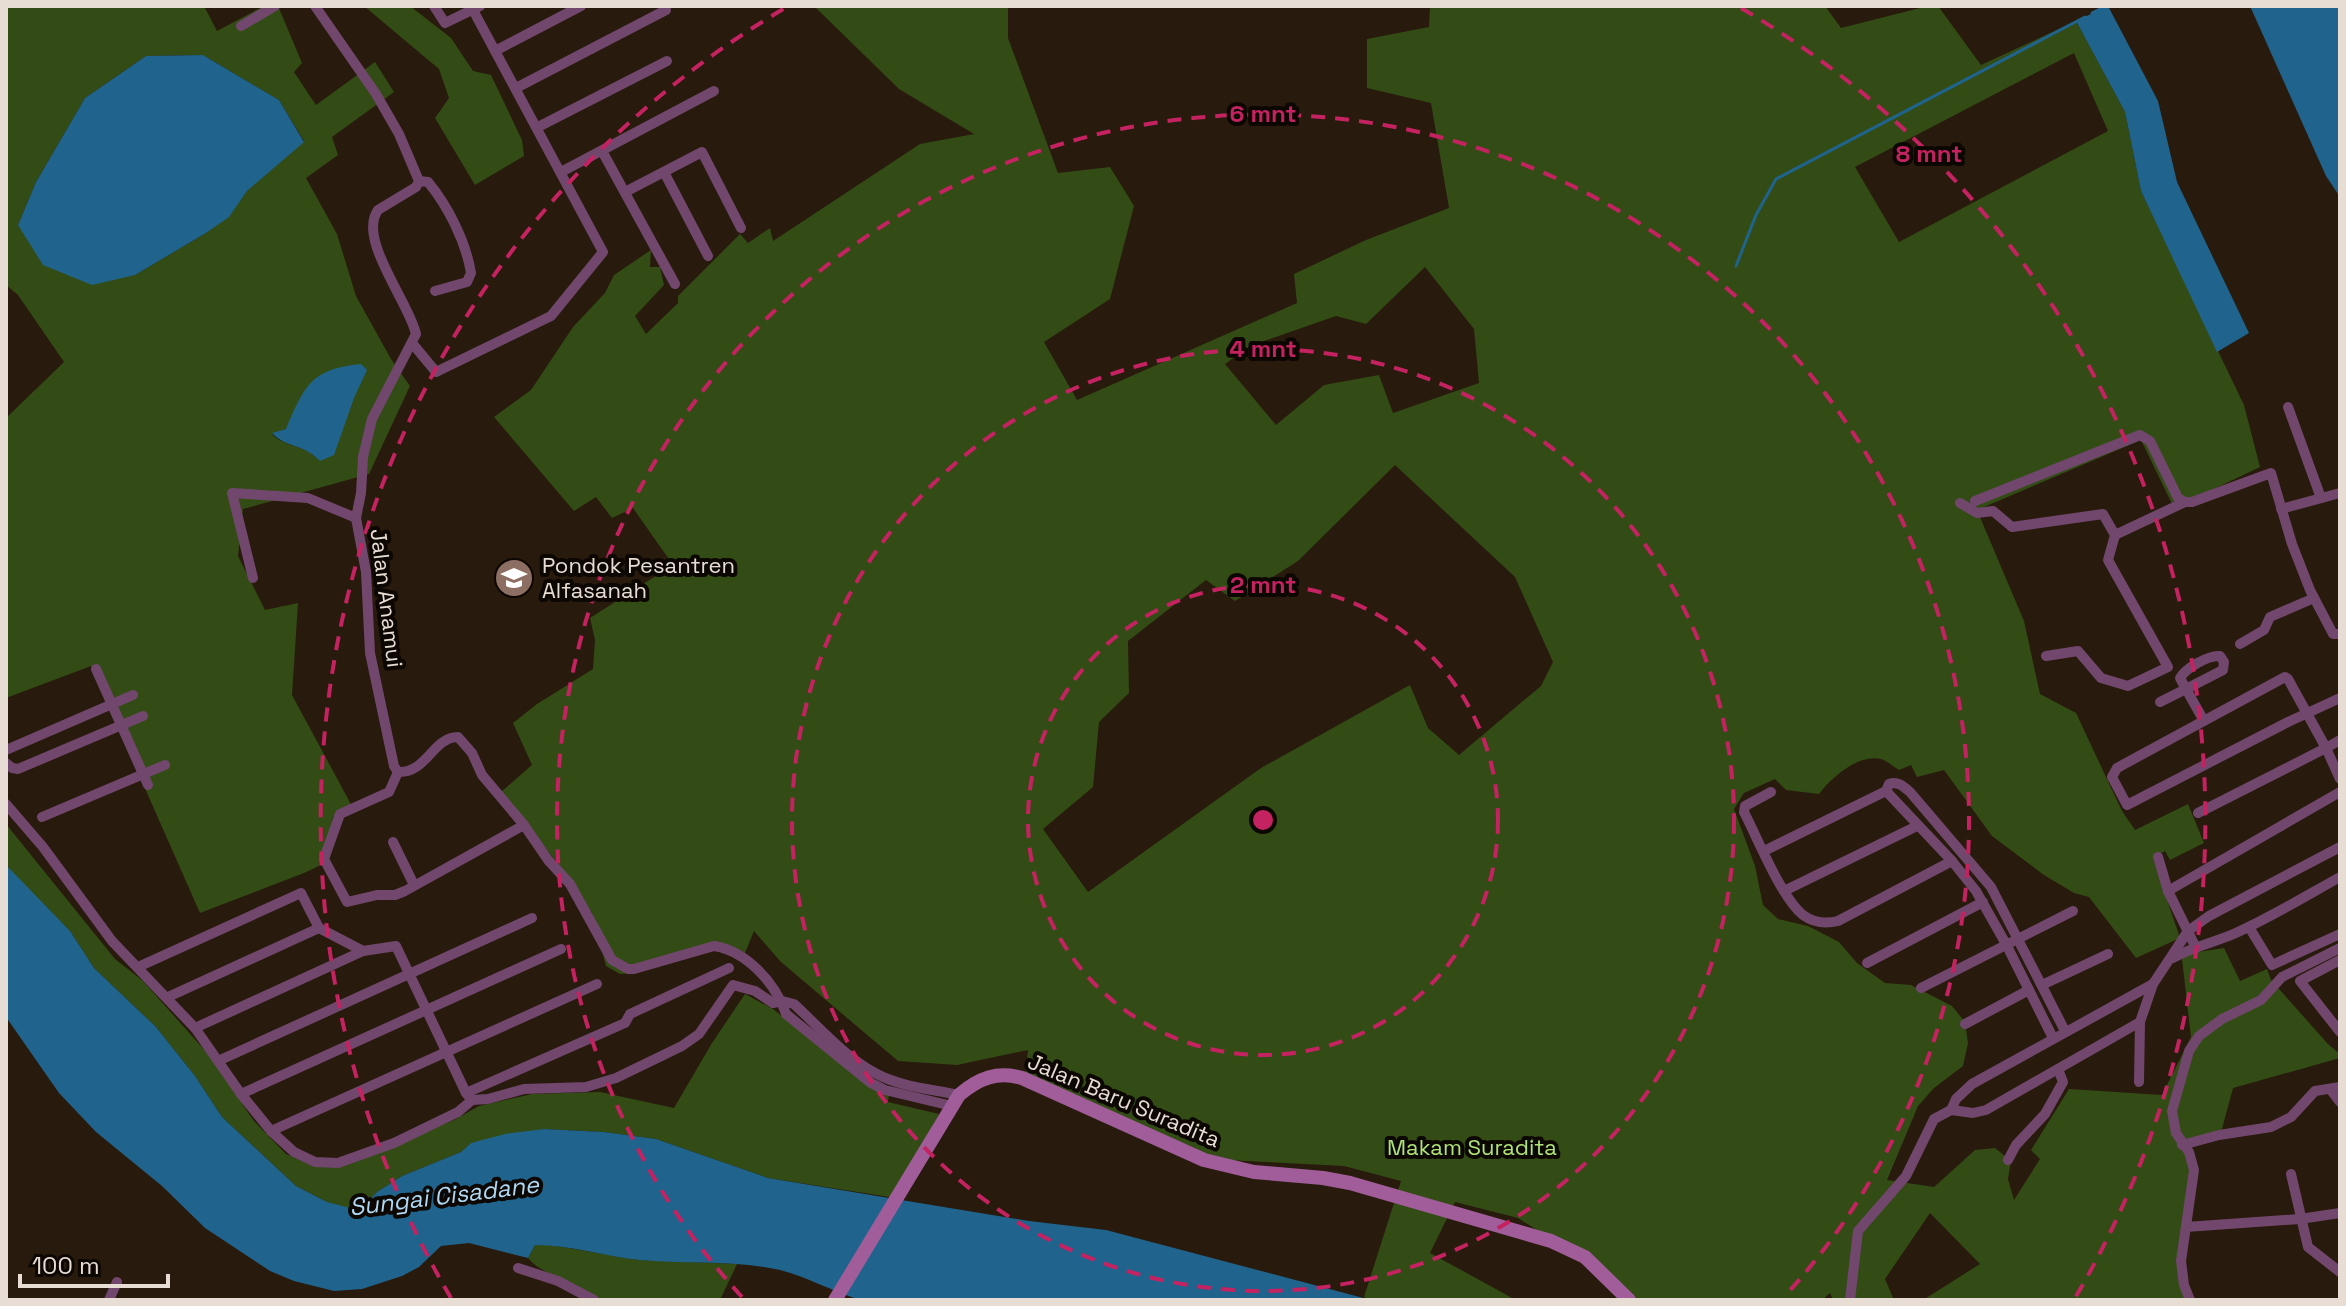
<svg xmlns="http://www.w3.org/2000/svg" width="2346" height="1306" font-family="'Space Grotesk',sans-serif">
<rect width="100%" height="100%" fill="#281a0c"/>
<g fill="#334c15" fill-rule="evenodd">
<path d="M6,6h198l13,25 47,-25h14l24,57 -8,9 22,33 59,-43 19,30 -62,45 6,18 -32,23 31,56 19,62 35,63 19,27 -41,88 -126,35 -5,47 27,54 33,-7 -6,92 61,113 -20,9 -8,46 -21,10 -104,40 -109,-247 -85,32v-280l58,-56 -46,-67 -12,-10zM203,55l76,45 25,41 -57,50 -19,26 -22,16 -71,42 -117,-50 18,-43 49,-84 61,-42zM367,370l-47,91c-17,-18 -35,-13 -48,-27l14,-5z"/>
<polygon points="364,6 410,6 451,38 473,71 491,75 522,140 524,156 475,185 435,118 449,98 439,69"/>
<path d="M814,6h194v32l50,135 52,-6 24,39 -24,93 -66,43 33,58 220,-97 -3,-29 72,-34 83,-32 -18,-105 -64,-15v-49l62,-12 1,-21h395l16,22 87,-22h10l43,59 95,-44 49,91 16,79 103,214 16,62 -86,41 -33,-68 -164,70 47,111 16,73 36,19 46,98 13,19 53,-26 16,39 -34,17 -5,-9 -12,7 27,80 -44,20 -47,-61 -15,-4 -30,-18 -52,-39 -48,-66 -27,7 -6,-12 -12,5c-5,-3 -12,-9 -18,-11 -23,-5 -49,18 -62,35l-33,-4 -11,-11 -31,14 -10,16 21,57 8,39 15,14 30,7 31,16 18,21 28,20 26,2 41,21 13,16 3,21 -5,23 -29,22 -16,18 -31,74 47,7 41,-37 20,-2 16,13 -3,18 6,21 26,-41 -9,-9 38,-61 93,6 29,-58 -9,-78 9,-6 33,-5 16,33 27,-12 4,11 57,64 12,10v4l-107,30 -11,41 -31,12 -7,132 9,27h-270l57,-36 -50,-51 -45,66 9,21h-61l-3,-7 -8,7h-199l-46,-44 -59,-38 -63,-16 -25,51 86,47h-146l-6,-3 37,-116 -57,-15 -158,-8 -162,-74 4,-34 -71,15 -59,-4 -117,-99 -27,-31 -9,22 -23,-8 -90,28 -12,1 -14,-8 -14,-53 -22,-34 -69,-87 31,-27 -19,-42 24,-19 56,-35 2,-29 -5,-22 83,-53 -40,-57 -21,10 -16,-21 -22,14 -80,-94 37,-27 42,-63 32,-34 9,-18 37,-25 -1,17h10l4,18 -29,31 11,18 32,-31v-7l62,-62 8,9 22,-15 3,13 147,-97 54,-10 -75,-45zM2074,53l34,78 -209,111 -44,-75zM1425,267l49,62 5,54 -86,30 -14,-38 -55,10 -48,40 -51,-61 25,-18 86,-30 30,8zM1395,465l120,112 38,85 -12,24 -82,69 -31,-27 -18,-43 -149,83 -173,124 -45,-63 50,-42 6,-65 30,-29 -1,-52 78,-61 29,21 63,-40z"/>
<polygon points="6,824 115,959 143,981 208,1054 254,1121 286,1154 315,1167 344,1166 454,1120 479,1106 532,1094 600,1092 674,1108 712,1043 745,994 773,1009 856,1075 889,1094 888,1102 939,1114 896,1198 768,1178 656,1139 604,1132 544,1129 471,1143 461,1152 402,1176 377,1192 368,1201 350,1209 327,1202 296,1186 222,1117 195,1076 156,1027 94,968 70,931 13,874 6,865"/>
<path d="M535,1245h16l87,15 99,4 -17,36h-128c-16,-25 -46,-20 -64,-42z"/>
</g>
<g fill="#20638d">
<polygon points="2108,6 2158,101 2177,182 2249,333 2217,352 2141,191 2125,112 2076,21"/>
<polygon points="2250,6 2340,6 2340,197 2326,176"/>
<polygon points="203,55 279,100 304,142 247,191 229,217 206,233 135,275 92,285 43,265 18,225 36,182 85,98 146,56"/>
<path d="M361,364l6,6 -13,28 -20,57 -14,6c-17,-18 -35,-13 -48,-28l14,-4c19,-44 25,-60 75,-65z"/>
<path d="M6,865l64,66 24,37 62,59 39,49 27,41 74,69 31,16 23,6 18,-7 9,-9 25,-16 59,-24 10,-9 34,-9 39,-5 60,3 52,7 112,39 261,43 77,9 265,70h-510c-28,-8 -53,-23 -81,-30 -46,-10 -95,-6 -141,-10 -35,-4 -69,-15 -104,-15l-7,13 -59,-15 -28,3 -22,21 -17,9 -40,13 -28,2 -40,-10 -24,-10 -65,-43 -43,-42 -66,-54 -37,-39 -53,-76z"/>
</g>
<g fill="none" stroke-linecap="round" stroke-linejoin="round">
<g stroke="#20638d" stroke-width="3">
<polyline points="2092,13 2106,6"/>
<polyline points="1736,266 1756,215 1776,179 2085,17"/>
</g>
<g stroke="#72476d" stroke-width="10">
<path d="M315,6l61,88 23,40 20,47 -3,6 -38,23c-21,29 31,92 38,124l-44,85 -9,38 -2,36 -5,25 10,54 4,81 24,113 4,6"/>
<polyline points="434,6 445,23 480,6"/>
<polyline points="241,26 275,6"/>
<polyline points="495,51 581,6"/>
<polyline points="516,88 666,10"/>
<polyline points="538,127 667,61"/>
<polyline points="602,151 675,284"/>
<polyline points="561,172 714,91"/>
<polyline points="664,172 708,256"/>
<path d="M419,181l9,1c20,24 38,60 43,91l-4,9 -32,9"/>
<polyline points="625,192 702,152 741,228"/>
<polyline points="412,343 436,372 551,316 603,252 473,10"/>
<polyline points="2288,407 2321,498"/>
<polyline points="1975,501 2140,435 2150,441 2178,498 2185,502"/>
<polyline points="1960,503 1977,513 1993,511 2012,527 2103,514 2115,535 2185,502 2192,502 2271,473 2292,544 2310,590 2333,634 2340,634"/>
<polyline points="2281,509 2340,493"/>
<polyline points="253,578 232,493 308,498 356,518"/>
<polyline points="2240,644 2264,630 2270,617 2314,598"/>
<polyline points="2046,656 2078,651 2101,678 2128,686 2168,667 2108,560 2115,535"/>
<polyline points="96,669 148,785"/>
<polyline points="2340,698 2288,722 2127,805 2112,777 2117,768 2285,677 2288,679 2326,748 2340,740"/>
<path d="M2160,702l26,-13 -6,-11c6,-10 28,-23 40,-22l4,6 -1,8 -37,19 18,32"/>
<polyline points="6,750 133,695"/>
<polyline points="6,763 12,768 18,769 143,716"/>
<path d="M398,772c28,2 35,-35 60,-35l14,16 10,22 42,50 24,35 22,24 42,76 16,9h6l80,-23c33,5 62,38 72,68l85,69 14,7 67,16"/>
<polyline points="398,772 389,792 340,814 324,859 347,902 377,895 395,895 405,891 524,825"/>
<path d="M1771,792l-26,14 -1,6c13,25 38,87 59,103 11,8 23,9 35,6l114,-60"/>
<path d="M6,804l37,43 69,94 83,87 46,66 30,37 23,21 21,10 23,1 56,-20 64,-31 14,-12 16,-1 36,-10 62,-2 30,-9 66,-32 17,-12 34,-49 22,6 18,12 9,-2 12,3c25,23 51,53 81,69 25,14 57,16 84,22"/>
<polyline points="2198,813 2326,748 2340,779"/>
<polyline points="42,817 165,765"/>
<polyline points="393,842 414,885"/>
<polyline points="1764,851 1886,791"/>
<polyline points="2158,857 2168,891 2196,948"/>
<polyline points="1784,891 1917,826"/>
<polyline points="2168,891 2340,792"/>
<polyline points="2249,927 2272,965 2340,934"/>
<path d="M2173,958c20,-12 44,-16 65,-26 35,-16 68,-36 102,-55"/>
<polyline points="2340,960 2300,981 2340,1032"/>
<polyline points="1867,963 1983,902"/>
<polyline points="138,967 301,893 319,928 363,951 396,946 466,1093 472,1100"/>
<polyline points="2042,985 2108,954"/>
<polyline points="1921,988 2073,911"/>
<polyline points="168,997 319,928"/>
<polyline points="1965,1024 2029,990"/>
<polyline points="195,1028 363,951"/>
<path d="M2053,1038l-47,-94 -30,-53 -24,-30 -66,-70 3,-7c9,-3 14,2 21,8l81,95 74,144"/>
<polyline points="218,1061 532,918"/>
<polyline points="2139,1082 2140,1022 2153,984 2188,931 2209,916 2340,847"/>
<polyline points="2330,1089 2340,1102"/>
<polyline points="466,1093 625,1023 630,1014 729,968"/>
<polyline points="241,1094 561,949"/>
<polyline points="1951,1110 1956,1099 1972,1084 2153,984"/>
<polyline points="271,1131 597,984"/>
<polyline points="2182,1145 2219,1135 2271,1127 2291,1117 2315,1091 2340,1087"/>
<polyline points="2008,1160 2016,1145 2045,1114 2063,1082 2058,1069"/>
<polyline points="2291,1174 2308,1247 2340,1272"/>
<polyline points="2186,1227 2300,1219 2340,1213"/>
<polyline points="518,1268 558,1281 594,1300"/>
<polyline points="109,1300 117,1282"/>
<polyline points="1850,1300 1858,1231 1906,1176 1934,1119 1951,1110 1973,1113 1986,1110 2140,1022"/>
<polyline points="2190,1300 2184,1285 2181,1261 2194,1170 2189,1152 2176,1133 2172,1111 2189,1051 2199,1036 2222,1019 2261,1000 2282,977 2340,948"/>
</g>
<path stroke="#a15d9a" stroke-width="14" d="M835,1300l124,-205c20,-17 38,-24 63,-17l182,82 50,12 69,6 27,5 201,58 34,16 44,43"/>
</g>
<g fill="none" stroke="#c42261" stroke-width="4" stroke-dasharray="14 10">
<circle cx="1263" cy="820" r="235"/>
<circle cx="1263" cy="820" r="471"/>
<path d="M742 1297A706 706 0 1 1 1784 1297"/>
<path d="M451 1298A942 942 0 0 1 785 8M1741 8A942 942 0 0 1 2075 1298"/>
</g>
<defs>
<symbol id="school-disc" viewBox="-11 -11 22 22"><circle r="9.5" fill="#8d6e63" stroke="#0c0703"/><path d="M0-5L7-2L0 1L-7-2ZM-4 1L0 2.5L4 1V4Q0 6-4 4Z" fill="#fff"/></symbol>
</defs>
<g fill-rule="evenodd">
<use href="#school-disc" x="492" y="556" width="44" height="44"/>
</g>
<g text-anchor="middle" stroke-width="8" stroke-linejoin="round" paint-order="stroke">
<g font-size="22" fill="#e7ddd4" stroke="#0c0703" text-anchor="start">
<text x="542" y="573">Pondok Pesantren<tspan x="542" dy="25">Alfasanah</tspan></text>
</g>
<g font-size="22" fill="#e7ddd4" stroke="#0c0703">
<text transform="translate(387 598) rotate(83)" y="8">Jalan Anamui</text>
<text transform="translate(1124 1100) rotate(23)" y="8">Jalan Baru Suradita</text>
</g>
<g font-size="22" fill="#aee377" stroke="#0c0703">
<text x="1472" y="1155">Makam Suradita</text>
</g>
<g font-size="24" font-style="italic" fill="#b0d8f5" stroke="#0c0703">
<text transform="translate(444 1196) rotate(-7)" y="8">Sungai Cisadane</text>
</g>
</g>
<circle cx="1263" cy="820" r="12" fill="#c42261" stroke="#0c0703" stroke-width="4"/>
<g font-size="24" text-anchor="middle" font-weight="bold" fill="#c42261" stroke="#0c0703" stroke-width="8" stroke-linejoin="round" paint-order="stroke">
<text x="1263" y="122">6 mnt</text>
<text x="1929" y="162">8 mnt</text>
<text x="1263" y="357">4 mnt</text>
<text x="1263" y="593">2 mnt</text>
</g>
<rect width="2346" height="1306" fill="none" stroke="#e7ddd4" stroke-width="16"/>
<path d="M20 1274v12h148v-12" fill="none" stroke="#e7ddd4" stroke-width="4"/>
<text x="32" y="1274" font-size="24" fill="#e7ddd4" stroke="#0c0703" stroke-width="6" paint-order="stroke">100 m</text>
</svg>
